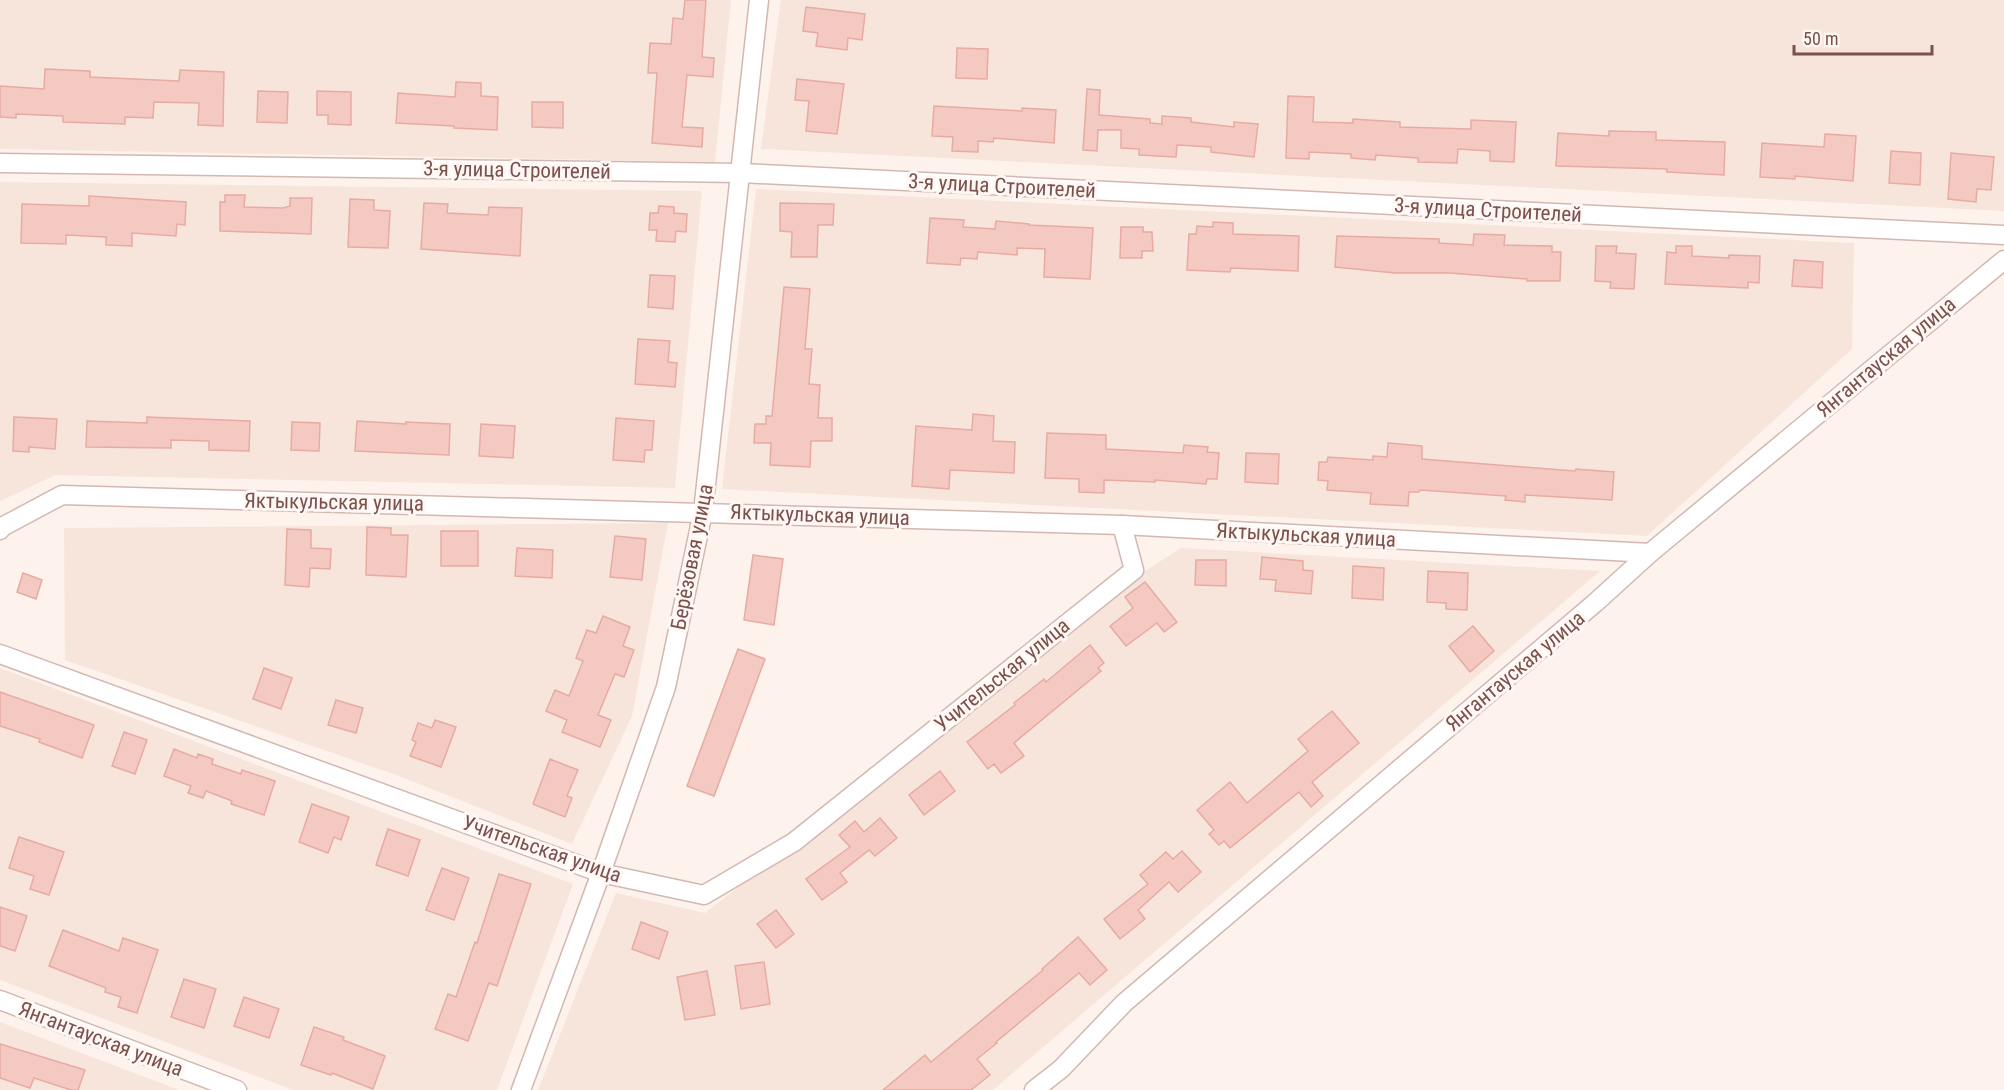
<svg xmlns="http://www.w3.org/2000/svg" width="2004" height="1090" font-family="'Roboto Condensed',sans-serif">
<rect width="100%" height="100%" fill="#fdf2ec"/>
<g fill="#f7e5dc">
<polygon points="0,0 731,0 715,162 0,149"/>
<polygon points="781,0 2004,0 2004,211 761,149"/>
<polygon points="0,182 702,191 675,488 56,475 0,501"/>
<polygon points="756,189 1854,243 1852,349 1647,536 722,489"/>
<polygon points="668,523 632,716 572,844 396,775 65,660 64,528"/>
<polygon points="1181,548 1600,571 993,1090 538,1090 616,893 705,913 1137,576"/>
<polygon points="0,668 573,884 497,1090 293,1090 0,980"/>
<polygon points="0,1022 179,1090 0,1090"/>
</g>
<g fill="#f4c9c2" stroke="#e7aba2" stroke-width="1.5">
<polygon points="685,0 706,0 702,57 714,58 713,77 687,75 682,127 703,128 702,147 652,143 657,73 648,73 650,43 671,44 673,18 683,19"/>
<polygon points="806,7 865,14 862,40 848,38 847,50 816,46 818,33 803,31"/>
<polygon points="957,48 988,49 987,79 956,78"/>
<polygon points="45,69 90,71 90,77 179,81 180,70 224,72 223,126 198,125 199,103 154,102 153,118 125,117 125,124 63,122 63,116 16,114 16,118 0,117 0,86 44,89"/>
<polygon points="797,79 844,84 837,134 806,131 809,101 795,100"/>
<polygon points="456,82 481,83 481,96 498,97 497,130 454,128 454,126 396,123 398,93 455,97"/>
<polygon points="1087,89 1100,90 1099,115 1150,119 1150,123 1162,124 1162,116 1191,118 1191,122 1234,127 1234,122 1258,124 1254,157 1211,152 1211,147 1177,145 1176,157 1139,155 1139,149 1121,148 1121,130 1098,130 1097,151 1083,150"/>
<polygon points="258,91 288,92 287,123 257,122"/>
<polygon points="317,91 351,92 351,125 328,124 328,115 317,115"/>
<polygon points="1288,96 1314,97 1313,122 1353,123 1353,119 1400,122 1400,127 1471,129 1471,120 1516,122 1514,162 1490,161 1490,151 1458,149 1457,163 1418,162 1418,158 1376,155 1375,160 1351,158 1351,154 1309,152 1309,159 1286,158"/>
<polygon points="532,102 563,102 563,128 532,127"/>
<polygon points="934,106 1022,111 1022,108 1056,110 1054,143 994,138 993,142 978,141 978,152 952,151 953,137 932,136"/>
<polygon points="1609,131 1656,132 1656,140 1725,142 1724,175 1667,172 1667,169 1556,166 1558,133 1609,136"/>
<polygon points="1825,134 1856,136 1853,181 1795,176 1795,179 1760,177 1762,143 1824,147"/>
<polygon points="1891,151 1921,153 1920,185 1889,183"/>
<polygon points="1951,153 1994,157 1991,190 1977,189 1976,202 1948,199"/>
<polygon points="225,195 245,195 244,207 283,208 290,206 290,198 312,198 311,234 220,231 220,202 225,202"/>
<polygon points="89,196 186,202 185,225 177,224 176,236 132,233 132,246 106,245 106,237 66,235 66,244 21,243 22,204 89,206"/>
<polygon points="350,199 374,200 374,210 390,211 388,248 348,247"/>
<polygon points="424,203 448,204 447,213 488,215 489,207 522,208 520,256 421,249"/>
<polygon points="780,203 834,204 833,225 818,225 817,257 791,257 792,232 780,231"/>
<polygon points="659,206 674,207 674,213 687,214 686,232 676,231 675,242 656,241 657,230 649,230 650,213 658,213"/>
<polygon points="930,218 964,220 963,227 995,229 996,221 1029,224 1029,225 1093,228 1090,279 1044,277 1045,249 1017,248 1017,255 978,252 977,259 961,258 960,265 927,263"/>
<polygon points="1213,222 1233,223 1233,234 1299,236 1298,271 1231,268 1230,272 1187,270 1189,234 1196,234 1197,226 1213,227"/>
<polygon points="1121,227 1143,227 1143,232 1152,232 1153,251 1142,251 1142,258 1120,258"/>
<polygon points="1474,234 1505,235 1504,245 1552,246 1552,252 1561,252 1560,281 1527,281 1527,279 1450,273 1395,273 1335,267 1337,236 1439,239 1439,243 1473,245"/>
<polygon points="1596,246 1617,246 1616,253 1636,254 1634,289 1610,288 1611,282 1595,281"/>
<polygon points="1676,246 1692,246 1692,256 1729,258 1729,255 1760,256 1759,283 1748,282 1748,288 1665,284 1667,252 1676,253"/>
<polygon points="1794,260 1823,262 1822,288 1792,286"/>
<polygon points="650,275 675,276 673,309 648,307"/>
<polygon points="784,287 810,289 805,349 812,349 809,384 820,385 818,418 832,418 832,441 811,441 810,467 770,465 771,443 754,443 755,424 766,424 766,416 772,416"/>
<polygon points="638,339 670,341 668,362 677,363 675,387 635,384"/>
<polygon points="973,414 994,416 993,441 1015,442 1014,473 950,470 949,489 912,486 916,426 972,430"/>
<polygon points="14,417 57,419 55,449 29,447 29,452 13,451"/>
<polygon points="147,417 250,421 249,451 209,450 209,441 171,440 171,448 86,447 87,421 147,423"/>
<polygon points="616,418 654,421 652,450 645,450 644,462 613,460"/>
<polygon points="357,421 406,424 406,422 450,424 449,455 355,451"/>
<polygon points="292,422 320,423 319,451 291,450"/>
<polygon points="481,424 515,426 513,458 479,456"/>
<polygon points="1047,433 1106,435 1106,449 1183,453 1184,445 1208,447 1207,452 1219,453 1217,479 1207,479 1206,484 1155,480 1155,482 1104,480 1104,493 1079,492 1079,479 1045,478"/>
<polygon points="1388,443 1422,446 1422,459 1575,471 1576,469 1614,472 1612,500 1525,495 1525,502 1505,500 1506,496 1420,490 1419,492 1409,492 1408,506 1370,504 1371,493 1327,490 1328,481 1318,480 1319,462 1327,462 1328,457 1373,460 1373,456 1387,457"/>
<polygon points="1246,453 1279,454 1278,484 1245,482"/>
<polygon points="367,527 391,528 391,535 408,535 406,577 366,575"/>
<polygon points="287,529 311,530 311,548 331,549 330,569 310,568 309,587 285,585"/>
<rect x="441" y="531" width="37" height="35"/>
<polygon points="615,536 646,539 642,580 610,577"/>
<polygon points="517,548 553,550 552,578 515,576"/>
<polygon points="753,555 783,559 774,625 744,620"/>
<polygon points="1262,557 1303,561 1303,570 1313,571 1311,594 1275,591 1276,580 1260,579"/>
<polygon points="1196,560 1226,560 1226,586 1195,585"/>
<polygon points="1353,566 1384,568 1383,600 1352,598"/>
<polygon points="1428,571 1468,573 1467,610 1446,609 1446,603 1427,602"/>
<polygon points="23,573 42,580 36,599 17,592"/>
<polygon points="1145,582 1177,622 1164,632 1157,623 1126,646 1110,626 1133,608 1125,597"/>
<polygon points="603,616 630,627 623,646 634,650 624,677 615,674 598,715 611,720 600,747 562,732 567,720 546,711 555,690 569,696 583,661 576,658 587,630 596,633"/>
<polygon points="1473,626 1494,651 1470,672 1449,646"/>
<polygon points="1090,645 1104,663 1098,668 1101,671 1014,743 1024,756 1001,773 994,764 988,769 967,742 1015,705 1014,703 1044,679 1046,682"/>
<polygon points="738,649 765,659 714,796 687,786"/>
<polygon points="264,668 292,678 281,709 253,699"/>
<polygon points="0,692 94,725 82,758 39,742 40,739 0,726"/>
<polygon points="336,700 363,708 356,733 328,725"/>
<polygon points="1332,711 1359,743 1312,782 1323,796 1311,807 1299,792 1230,848 1224,841 1219,845 1209,834 1214,830 1197,810 1230,782 1247,803 1308,751 1298,739"/>
<polygon points="435,720 456,727 441,767 410,756 416,742 412,740 418,723 432,728"/>
<polygon points="124,732 147,740 135,774 112,766"/>
<polygon points="174,749 197,758 198,754 213,759 212,764 241,774 242,770 275,781 264,815 231,804 232,801 206,791 203,798 188,793 191,786 164,776"/>
<polygon points="550,759 578,770 567,796 572,798 565,817 533,804"/>
<polygon points="940,771 955,791 924,815 909,795"/>
<polygon points="312,804 349,817 341,840 334,837 328,853 299,842"/>
<polygon points="880,818 897,838 875,856 869,850 840,873 847,882 822,900 806,879 850,847 839,835 855,821 864,832"/>
<polygon points="388,829 420,840 408,876 376,865"/>
<polygon points="19,837 64,852 49,895 30,889 34,876 9,868"/>
<polygon points="1182,851 1201,872 1178,892 1169,882 1138,910 1145,919 1120,939 1104,919 1148,884 1140,875 1166,852 1173,859"/>
<polygon points="442,868 469,878 454,920 426,910"/>
<polygon points="499,874 531,884 497,986 489,983 468,1041 435,1029 448,994 456,997 475,942 477,943"/>
<polygon points="0,907 27,916 15,951 0,946"/>
<polygon points="776,910 794,934 776,948 757,924"/>
<polygon points="641,922 668,932 659,959 632,949"/>
<polygon points="63,930 119,951 123,938 158,950 137,1013 118,1007 121,997 105,992 106,988 49,966"/>
<polygon points="1078,937 1107,970 1090,985 1079,973 996,1042 997,1043 977,1059 990,1075 971,1090 883,1090 925,1055 931,1062 1043,970 1042,969"/>
<polygon points="764,962 770,1004 741,1009 735,966"/>
<polygon points="707,971 715,1015 685,1020 677,977"/>
<polygon points="184,979 216,989 204,1028 171,1017"/>
<polygon points="244,997 279,1009 269,1038 234,1026"/>
<polygon points="314,1027 344,1037 343,1040 385,1056 373,1089 332,1073 331,1075 301,1065"/>
<polygon points="0,1044 85,1070 78,1090 71,1090 34,1078 30,1088 0,1078"/>
</g>
<g fill="none" stroke-linecap="round" stroke-linejoin="round">
<defs>
<g id="street">
<polyline points="0,163 741,173 2004,235"/>
<polyline points="0,530 2,527 62,495 1122,525 1650,553"/>
<polyline points="0,654 601,873 704,895 794,842 1134,570 1122,525"/>
<polyline points="0,1000 237,1090"/>
<polyline points="521,1090 601,873 666,687 703,512 759,0"/>
<polyline points="1034,1090 1061,1069 1124,1003 1595,603 1650,553 2004,260"/>
</g>
</defs>
<use href="#street" stroke="#d3b8b2" stroke-width="21"/>
<use href="#street" stroke="#fff" stroke-width="18"/>
</g>
<g text-anchor="middle" stroke-width="6" stroke-linejoin="round" paint-order="stroke">
<g font-size="21" fill="#7b514c" stroke="#fff7f3">
<text transform="translate(517 170) rotate(1)" y="7">3-я улица Строителей</text>
<text transform="translate(1002 186) rotate(3)" y="7">3-я улица Строителей</text>
<text transform="translate(1488 210) rotate(3)" y="7">3-я улица Строителей</text>
<text transform="translate(1886 357) rotate(-40)" y="7">Янгантауская улица</text>
<text transform="translate(334 502) rotate(1)" y="7">Яктыкульская улица</text>
<text transform="translate(820 515) rotate(2)" y="7">Яктыкульская улица</text>
<text transform="translate(1306 535) rotate(3)" y="7">Яктыкульская улица</text>
<text transform="translate(692 557) rotate(-79)" y="7">Берёзовая улица</text>
<text transform="translate(1515 671) rotate(-40)" y="7">Янгантауская улица</text>
<text transform="translate(1002 675) rotate(-39)" y="7">Учительская улица</text>
<text transform="translate(542 849) rotate(19)" y="7">Учительская улица</text>
<text transform="translate(101 1039) rotate(21)" y="7">Янгантауская улица</text>
</g>
</g>
<path d="M1794 45v9h138v-9" fill="none" stroke="#7b514c" stroke-width="3"/>
<text x="1803" y="45" font-size="18" fill="#7b514c" stroke="#fff7f3" stroke-width="4.5" paint-order="stroke">50 m</text>
</svg>
